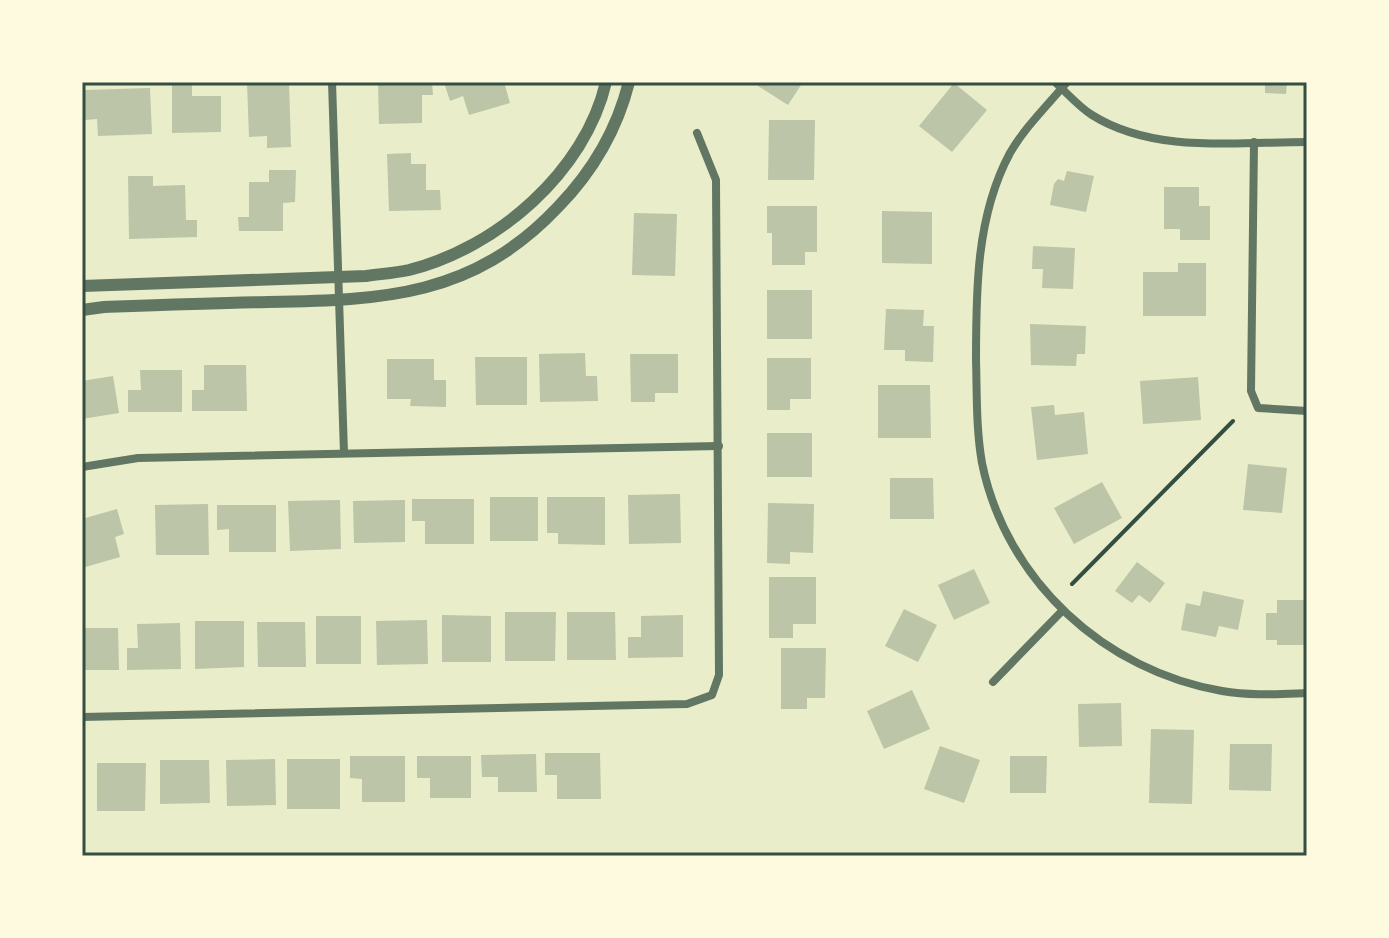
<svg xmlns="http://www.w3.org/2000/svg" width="1389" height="938" font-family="'Zilla Slab',serif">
<rect width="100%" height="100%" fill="#e9edc9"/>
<g fill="#bcc5a7">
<polygon points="289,82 291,147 267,148 267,136 249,137 247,83"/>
<polygon points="378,82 432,82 433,95 422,95 422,123 379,124"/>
<polygon points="444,82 504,82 510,103 469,115 463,96 450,101"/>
<polygon points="760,82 803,82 788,105 758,86"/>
<polygon points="1265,82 1287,82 1286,94 1265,93"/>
<polygon points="954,83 987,110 952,152 919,126"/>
<polygon points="172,84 192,84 192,96 221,96 221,132 172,133"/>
<polygon points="150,88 152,134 98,136 97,119 85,120 84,90"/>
<polygon points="769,120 815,120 814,180 768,180"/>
<polygon points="411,153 411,164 426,164 426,190 440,190 441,210 389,211 387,154"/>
<polygon points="269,170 296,170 295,202 283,203 283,231 239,231 238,217 249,217 249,182 269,182"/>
<polygon points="1067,171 1094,176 1086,212 1050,205 1054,184 1058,179 1064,181"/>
<polygon points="128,176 153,176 153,186 185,185 186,220 197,220 197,237 129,239"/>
<polygon points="1164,187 1199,187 1199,206 1210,206 1210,240 1180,240 1180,229 1164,229"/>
<polygon points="767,206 817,206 817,252 805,252 805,265 772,265 772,233 767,233"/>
<polygon points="882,211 932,212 932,264 882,263"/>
<polygon points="634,213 677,214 675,276 632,275"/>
<polygon points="1033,246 1075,248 1073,289 1042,288 1043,269 1032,269"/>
<polygon points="1178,263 1206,263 1206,316 1143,316 1143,272 1178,272"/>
<rect x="767" y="290" width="45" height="49"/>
<polygon points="886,309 924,310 923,326 934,326 933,362 905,361 905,350 884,350"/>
<polygon points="1030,324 1086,326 1085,354 1077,354 1076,366 1031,365"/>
<polygon points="585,353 586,376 597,376 598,401 540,402 539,354"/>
<polygon points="630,354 678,354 678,393 655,393 655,402 631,402"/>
<polygon points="475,357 527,357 527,405 476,405"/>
<polygon points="767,358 811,358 811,399 790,399 790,410 767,410"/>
<polygon points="387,359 434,359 434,380 446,380 446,407 410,406 411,399 387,399"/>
<polygon points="204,365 246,365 247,411 192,411 192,390 204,390"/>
<polygon points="140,370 182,370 182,412 128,412 128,390 141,390"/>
<polygon points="113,376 119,413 82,419 82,381"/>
<polygon points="1198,377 1201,420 1143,424 1140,381"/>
<polygon points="878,385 930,385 931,438 878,438"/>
<polygon points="1054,405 1055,415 1084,412 1088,454 1037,460 1031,407"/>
<rect x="767" y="433" width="45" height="44"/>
<polygon points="1248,464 1287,468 1282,513 1243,510"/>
<polygon points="890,478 933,478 934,519 890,519"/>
<polygon points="1102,482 1122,518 1074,544 1054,508"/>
<polygon points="680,494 681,543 629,544 628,495"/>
<rect x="490" y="497" width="48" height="44"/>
<polygon points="547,497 605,497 605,545 558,544 558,533 547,533"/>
<polygon points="412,499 474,499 474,544 425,544 425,521 412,521"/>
<polygon points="340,500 341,549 290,551 288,501"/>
<polygon points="405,500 405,542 354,543 353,501"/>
<polygon points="768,503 814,504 813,553 790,552 790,564 767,563"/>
<polygon points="208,504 209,555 156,555 155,505"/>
<polygon points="217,505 276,505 276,552 229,552 229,529 217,530"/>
<polygon points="117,509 124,534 115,537 120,557 82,568 82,519"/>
<polygon points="1137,562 1165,583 1150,603 1139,595 1132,603 1115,591"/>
<polygon points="974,569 990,603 954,620 938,585"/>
<polygon points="769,577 816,577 816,624 793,624 793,638 769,638"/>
<polygon points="1203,591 1244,600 1238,630 1219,626 1216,637 1181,630 1186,603 1200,606"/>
<polygon points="1277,600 1307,600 1307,645 1277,645 1277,640 1266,640 1266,613 1277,613"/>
<polygon points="904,609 937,625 918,662 885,646"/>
<polygon points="505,612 556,612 555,661 505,661"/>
<polygon points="567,612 615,612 616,660 567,660"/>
<polygon points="442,615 491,616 491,662 442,662"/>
<polygon points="683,615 683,657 628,658 628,637 641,637 641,616"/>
<rect x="316" y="616" width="45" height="48"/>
<polygon points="427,620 428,664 377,665 376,621"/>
<polygon points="195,621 244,621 244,667 195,669"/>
<polygon points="257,622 305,622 306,667 258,667"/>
<polygon points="180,623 181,669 127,670 127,648 138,648 137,624"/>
<polygon points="82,628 118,628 119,670 82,670"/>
<polygon points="781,648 826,648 825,698 807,698 807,709 781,709"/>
<polygon points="912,690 930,729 884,749 867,711"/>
<polygon points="1121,703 1122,746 1079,747 1078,704"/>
<polygon points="1151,729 1194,730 1192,804 1149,803"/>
<polygon points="1230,744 1272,744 1271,791 1229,790"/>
<polygon points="940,746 980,760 964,803 924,789"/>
<polygon points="545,753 600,753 601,799 557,799 557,775 545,775"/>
<polygon points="536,754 537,792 498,792 498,777 482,777 481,755"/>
<polygon points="350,756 405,756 405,802 362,802 362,779 350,778"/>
<polygon points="417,756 471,756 471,798 430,798 430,778 417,778"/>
<polygon points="1010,756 1047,756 1046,793 1010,793"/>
<polygon points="275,759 276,805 227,806 226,760"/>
<rect x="287" y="759" width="53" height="50"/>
<polygon points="160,760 209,760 210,803 160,804"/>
<polygon points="97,763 146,763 145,811 97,811"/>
</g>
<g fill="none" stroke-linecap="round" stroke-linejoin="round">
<polyline stroke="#344e41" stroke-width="4" points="1072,584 1233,421"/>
<g stroke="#617663" stroke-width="8">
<polyline points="332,82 344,453"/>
<path d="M1055,82c12,11 24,25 37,33 62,39 145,27 215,27"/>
<path d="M1067,82c-19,23 -42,45 -57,71 -34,63 -34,138 -34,207 1,34 0,69 6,103 24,118 123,208 240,228 28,5 57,3 85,2"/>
<polyline points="1254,142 1251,391 1258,408 1307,411"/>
<polyline points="82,467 138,458 719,446"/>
<polyline points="993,682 1062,611"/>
<polyline points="82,717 687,704 712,695 719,675 716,180 697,133"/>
</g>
<g stroke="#617663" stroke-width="12">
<path d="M82,286l284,-10c14,-2 29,-3 43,-6 88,-22 176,-98 197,-188"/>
<path d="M82,310l22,-3c55,-2 109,-4 164,-5 116,-2 205,-5 290,-95 34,-35 59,-77 71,-125"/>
</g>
</g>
<rect width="1389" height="938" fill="none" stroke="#fefae0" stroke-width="168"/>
<rect x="84" y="84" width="1221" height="770" fill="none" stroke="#344e41" stroke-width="3"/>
</svg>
